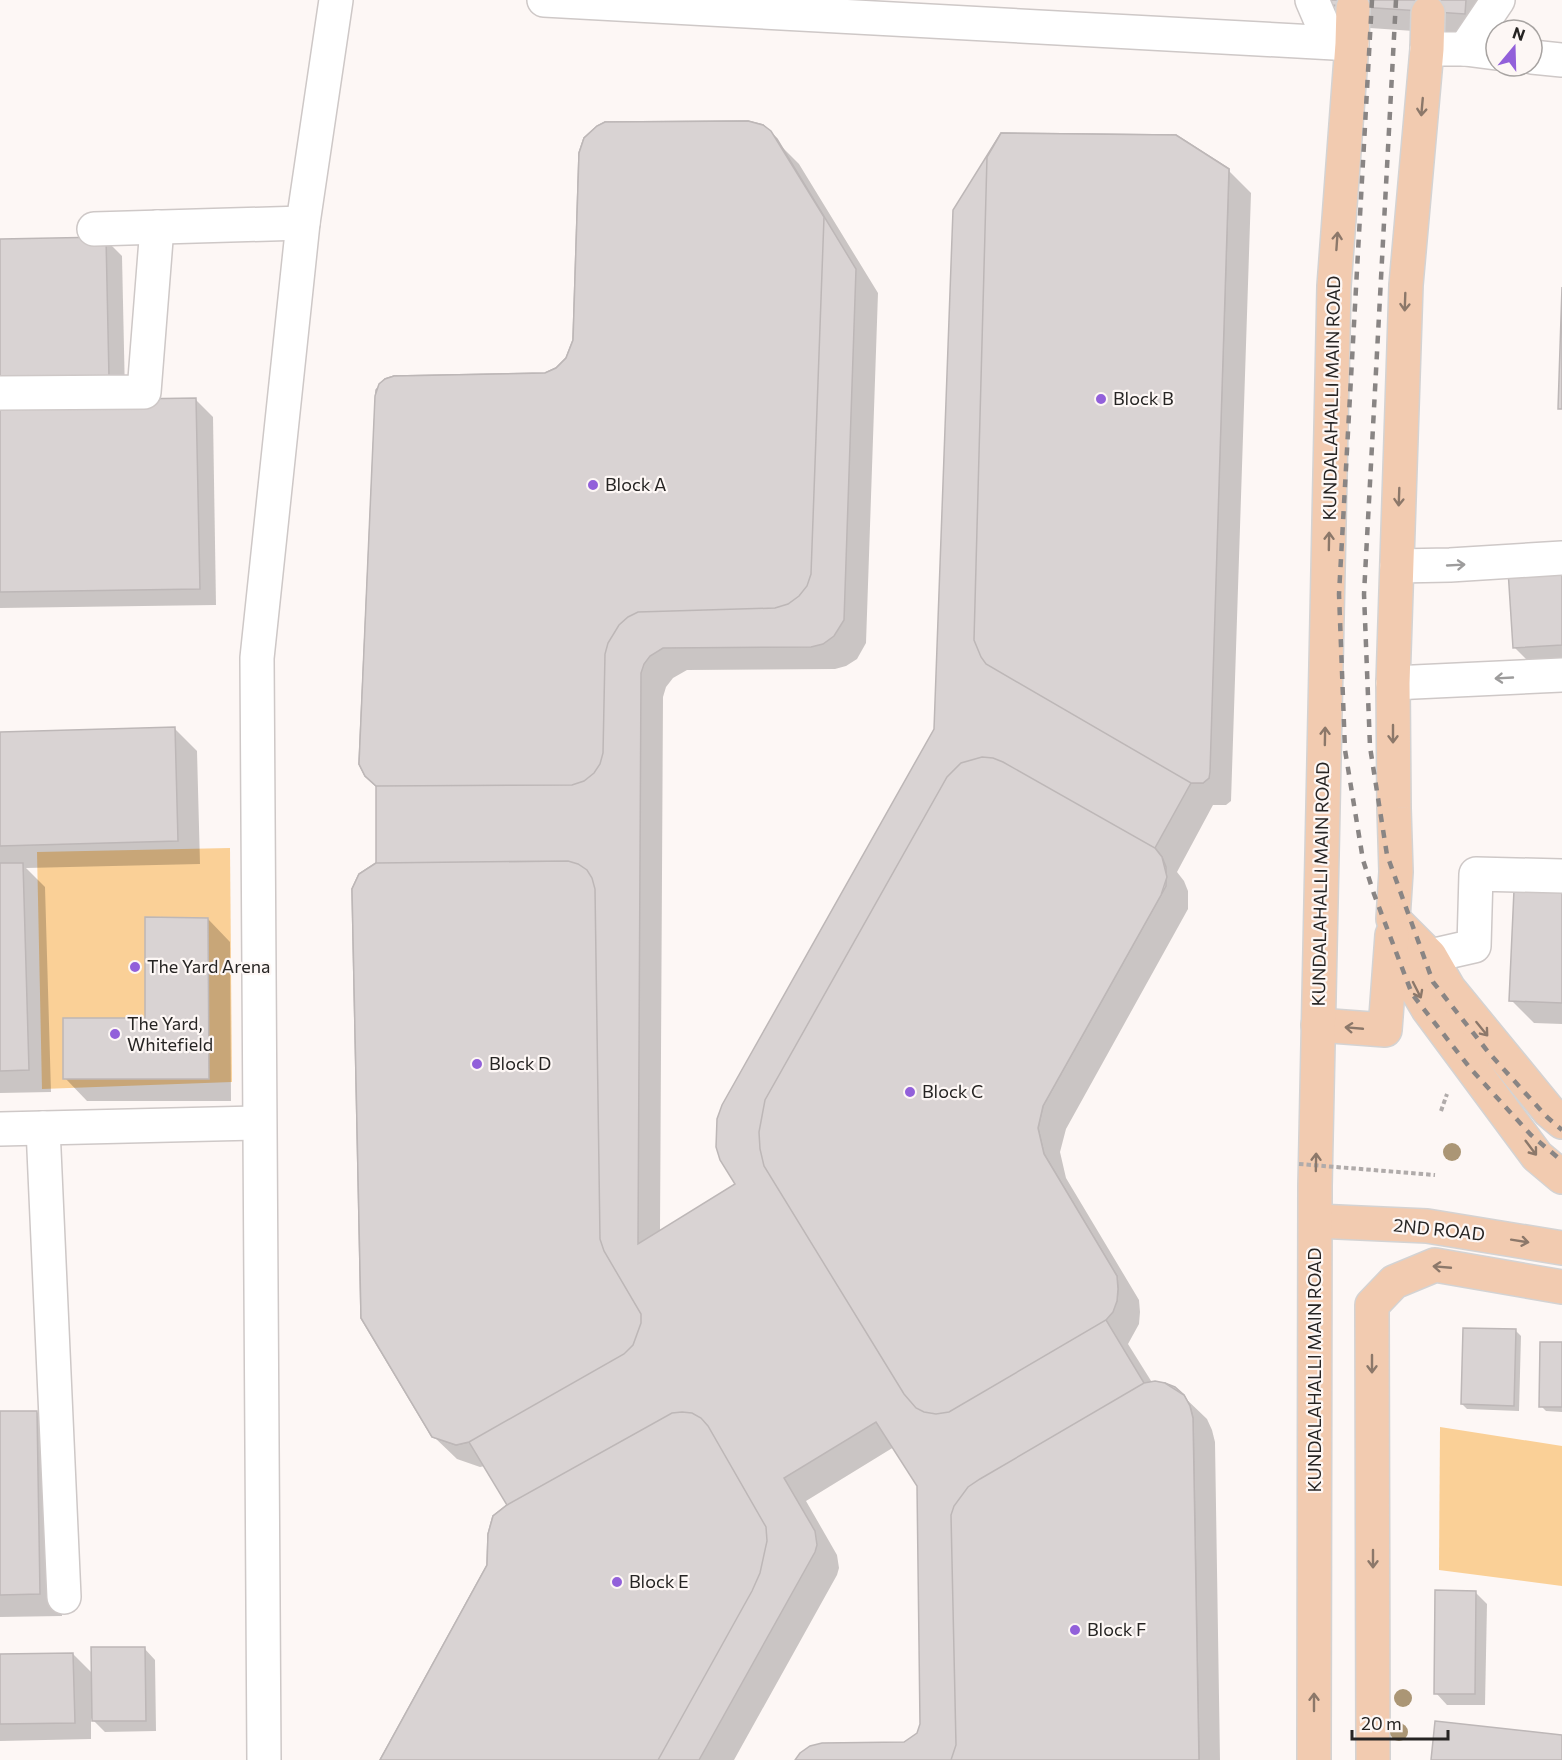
<svg xmlns="http://www.w3.org/2000/svg" width="1562" height="1760" font-family="Commissioner,sans-serif">
<rect width="100%" height="100%" fill="#fdf7f5"/>
<g fill="#fad097">
<polygon points="230,848 232,1082 42,1089 37,852"/>
<polygon points="1440,1427 1562,1446 1562,1586 1439,1570"/>
</g>
<g fill="#0003">
<polygon points="1332,0 1490,0 1487,36 1355,27 1332,5"/>
<polygon points="762,127 799,164 878,293 866,643 857,659 846,666 835,669 687,670 673,678 666,687 663,697 660,1232 737,1185 936,729 1228,170 1251,193 1231,801 1226,805 1213,805 1177,872 1184,881 1188,891 1188,909 1066,1129 1060,1152 1066,1178 1139,1300 1140,1312 1139,1324 1128,1344 1153,1384 1183,1396 1207,1419 1212,1430 1215,1442 1220,1760 797,1760 905,1744 918,1734 922,1724 918,1485 894,1447 806,1501 837,1555 839,1568 837,1575 734,1760 381,1760 488,1566 509,1506 485,1466 480,1467 457,1459 433,1436 377,864 545,375 557,369"/>
<polygon points="105,239 122,256 125,395 0,397 0,240"/>
<polygon points="196,400 213,417 216,605 0,608 0,402"/>
<polygon points="1562,569 1562,668 1537,670 1514,647"/>
<polygon points="174,728 197,751 200,864 26,868 45,887 51,1092 0,1093 0,733"/>
<polygon points="1562,893 1562,1024 1534,1023 1511,1000"/>
<polygon points="208,919 230,942 231,1101 87,1101 65,1078 147,1020"/>
<polygon points="1516,1331 1521,1336 1519,1411 1467,1409 1462,1404"/>
<polygon points="1562,1344 1562,1412 1546,1411 1541,1406"/>
<polygon points="0,1412 37,1412 59,1435 62,1616 0,1617"/>
<polygon points="1475,1592 1487,1604 1485,1705 1447,1705 1436,1693"/>
<polygon points="144,1648 155,1660 156,1731 105,1732 91,1718 91,1739 0,1741 0,1655 73,1654 93,1674"/>
</g>
<g fill="#d9d3d3" stroke="#bdb7b7" stroke-width="1.5">
<polygon points="1331,0 1466,0 1465,14 1331,5"/>
<polygon points="748,121 763,125 777,139 856,269 844,620 834,636 823,644 811,647 663,648 650,656 644,664 641,673 638,1244 735,1184 720,1160 716,1147 717,1119 722,1105 934,729 953,210 1001,133 1176,135 1229,169 1209,778 1203,783 1191,783 1155,848 1162,857 1166,867 1166,886 1043,1106 1038,1128 1044,1154 1117,1276 1118,1289 1117,1301 1106,1320 1144,1383 1165,1383 1175,1387 1184,1395 1190,1406 1193,1418 1199,1760 795,1760 800,1753 810,1746 822,1743 904,1742 917,1733 920,1724 917,1486 876,1422 784,1478 815,1531 817,1545 815,1552 699,1760 380,1760 487,1565 488,1534 493,1516 507,1505 469,1442 456,1445 432,1437 361,1318 352,889 359,874 376,863 376,786 365,776 359,764 376,390 385,379 394,376 545,373 556,368 566,358 573,340 579,153 584,138 597,126 605,122"/>
<polygon points="748,121 763,125 771,131 824,217 811,574 807,586 799,596 788,604 775,608 638,612 628,617 619,625 608,643 605,654 603,753 600,764 594,773 584,781 572,785 376,786 365,776 359,764 375,396 379,384 385,379 394,376 545,373 556,368 566,358 573,340 579,153 584,138 597,126 605,122"/>
<polygon points="1001,133 1176,135 1229,169 1210,772 1209,778 1203,783 1191,783 986,664 981,657 974,640 987,157"/>
<polygon points="106,237 109,378 0,380 0,239"/>
<polygon points="1562,287 1562,409 1558,409"/>
<polygon points="196,398 200,589 0,592 0,401"/>
<polygon points="1562,567 1562,645 1513,648 1508,570"/>
<polygon points="175,727 178,841 0,846 0,732"/>
<polygon points="982,757 993,758 1003,762 1155,848 1162,857 1167,877 1161,895 1043,1106 1038,1128 1044,1154 1117,1276 1118,1289 1117,1301 1113,1312 1106,1320 949,1412 936,1414 924,1412 916,1408 904,1394 764,1166 760,1149 759,1132 765,1100 947,777 961,763"/>
<polygon points="568,861 578,864 587,870 592,878 595,889 600,1239 604,1251 641,1314 641,1323 633,1345 624,1354 469,1442 456,1445 432,1437 361,1318 352,889 359,874 376,863"/>
<polygon points="0,863 23,863 29,1070 0,1071"/>
<polygon points="1514,890 1562,892 1562,1003 1509,1001"/>
<polygon points="145,917 208,918 209,1079 63,1079 63,1018 145,1018"/>
<polygon points="1463,1328 1516,1329 1514,1406 1461,1404"/>
<polygon points="1540,1342 1562,1342 1562,1407 1539,1407"/>
<polygon points="1155,1381 1165,1383 1184,1395 1190,1406 1193,1418 1199,1760 951,1760 956,1745 951,1515 954,1506 968,1487 980,1479 1144,1383"/>
<polygon points="0,1411 37,1411 40,1594 0,1595"/>
<polygon points="682,1412 692,1413 701,1418 708,1426 766,1527 767,1541 760,1573 752,1591 658,1760 380,1760 487,1565 488,1534 493,1516 507,1505 672,1413"/>
<polygon points="1435,1590 1476,1591 1475,1694 1434,1694"/>
<polygon points="91,1647 145,1647 146,1721 92,1721"/>
<polygon points="73,1653 75,1723 0,1724 0,1654"/>
<polygon points="1435,1721 1562,1735 1562,1760 1431,1760"/>
</g>
<g fill="none" stroke-linecap="round" stroke-linejoin="round">
<defs>
<g id="minor">
<polyline points="544,0 1352,44"/>
<polyline points="1312,0 1330,42"/>
<polyline points="1427,49 1465,49 1496,53"/>
<polyline points="1465,49 1498,0"/>
<polyline points="1532,57 1562,60"/>
<polyline points="94,229 303,223"/>
<polyline points="0,393 144,392 157,227"/>
<polyline points="1397,566 1450,565 1562,558"/>
<polyline points="1393,683 1562,675"/>
<polyline points="1430,956 1474,946 1476,874 1562,876"/>
<polyline points="43,1128 64,1597"/>
<polyline points="0,1129 259,1123"/>
<polyline points="264,1760 257,658 303,223 336,0"/>
</g>
<g id="major">
<polyline points="1428,13 1427,49 1406,285 1393,683 1394,808 1396,872 1393,919 1415,987 1428,1009 1537,1156 1562,1177"/>
<polyline points="1396,922 1430,956 1449,989 1549,1111 1562,1122"/>
<polyline points="1318,1025 1385,1030 1392,935"/>
<polyline points="1316,1221 1427,1226 1562,1248"/>
<polyline points="1314,1760 1315,1186 1334,286 1352,44 1353,8"/>
<polyline points="1373,1760 1372,1305 1394,1282 1435,1265 1562,1287"/>
</g>
</defs>
<use href="#minor" stroke="#cec8c7" stroke-width="36"/>
<use href="#major" stroke="#d4d3d3" stroke-width="36"/>
<polyline stroke="#b0abaa" stroke-width="4" stroke-dasharray="4.5 3" stroke-linecap="butt" points="1441,1111 1447,1094"/>
<use href="#minor" stroke="#fff" stroke-width="33"/>
<use href="#major" stroke="#f2cbb0" stroke-width="33"/>
<g stroke="#898584" stroke-width="4.5" stroke-dasharray="8 8" stroke-linecap="butt">
<polyline points="1372,0 1339,594 1345,750 1363,860 1374,894 1412,994 1470,1068 1531,1135 1562,1161"/>
<polyline points="1396,0 1364,594 1370,747 1387,855 1433,982 1489,1053 1547,1117 1562,1130"/>
</g>
<polyline stroke="#b0abaa" stroke-width="4" stroke-dasharray="4.5 3" stroke-linecap="butt" points="1299,1164 1435,1175"/>
</g>
<g fill="#ab9675">
<circle cx="1452" cy="1152" r="9"/>
<circle cx="1403" cy="1698" r="9"/>
<circle cx="1399" cy="1732" r="9"/>
</g>
<defs><path id="oneway-shaft" d="M-6 0H5M1.5-3L5.5 0L1.5 3" fill="none" stroke-width="1.6" stroke-linecap="round" stroke-linejoin="round" transform="scale(1.5)"/></defs>
<g stroke="#8c786a">
<use href="#oneway-shaft" transform="translate(1422 107) rotate(95)"/>
<use href="#oneway-shaft" transform="translate(1337 241) rotate(-86)"/>
<use href="#oneway-shaft" transform="translate(1405 302) rotate(92)"/>
<use href="#oneway-shaft" transform="translate(1399 497) rotate(92)"/>
<use href="#oneway-shaft" transform="translate(1329 541) rotate(-89)"/>
<use href="#oneway-shaft" transform="translate(1393 734) rotate(90)"/>
<use href="#oneway-shaft" transform="translate(1325 736) rotate(-89)"/>
<use href="#oneway-shaft" transform="translate(1417 990) rotate(63)"/>
<use href="#oneway-shaft" transform="translate(1354 1028) rotate(-175)"/>
<use href="#oneway-shaft" transform="translate(1482 1029) rotate(51)"/>
<use href="#oneway-shaft" transform="translate(1531 1148) rotate(53)"/>
<use href="#oneway-shaft" transform="translate(1316 1162) rotate(-89)"/>
<use href="#oneway-shaft" transform="translate(1520 1241) rotate(9)"/>
<use href="#oneway-shaft" transform="translate(1442 1267) rotate(-175)"/>
<use href="#oneway-shaft" transform="translate(1372 1364) rotate(90)"/>
<use href="#oneway-shaft" transform="translate(1373 1559) rotate(90)"/>
<use href="#oneway-shaft" transform="translate(1314 1702) rotate(-90)"/>
</g>
<g stroke="#9d9c9c">
<use href="#oneway-shaft" transform="translate(1456 565) rotate(-3)"/>
<use href="#oneway-shaft" transform="translate(1504 678) rotate(177)"/>
</g>
<g fill="#9260da" stroke="#fdf7f5" stroke-width="2">
<circle cx="1101" cy="399" r="6"/>
<circle cx="593" cy="485" r="6"/>
<circle cx="135" cy="967" r="6"/>
<circle cx="115" cy="1034" r="6"/>
<circle cx="477" cy="1064" r="6"/>
<circle cx="910" cy="1092" r="6"/>
<circle cx="617" cy="1582" r="6"/>
<circle cx="1075" cy="1630" r="6"/>
</g>
<g text-anchor="middle" stroke-width="4.5" stroke-linejoin="round" paint-order="stroke">
<g font-size="18" fill="#262423" stroke="#fdf7f5">
<text transform="translate(1332 398) rotate(-89)" y="6">KUNDALAHALLI MAIN ROAD</text>
<text transform="translate(1321 884) rotate(-89)" y="6">KUNDALAHALLI MAIN ROAD</text>
<text transform="translate(1439 1230) rotate(6)" y="6">2ND ROAD</text>
<text transform="translate(1315 1370) rotate(-90)" y="6">KUNDALAHALLI MAIN ROAD</text>
</g>
<g font-size="18" fill="#262423" stroke="#fdf7f5" text-anchor="start">
<text x="1113" y="405">Block B</text>
<text x="605" y="491">Block A</text>
<text x="147" y="973">The Yard Arena</text>
<text x="127" y="1030">The Yard,<tspan x="127" dy="21">Whitefield</tspan></text>
<text x="489" y="1070">Block D</text>
<text x="922" y="1098">Block C</text>
<text x="629" y="1588">Block E</text>
<text x="1087" y="1636">Block F</text>
</g>
</g>
<g transform="translate(1514 48) rotate(19)"><circle r="28" fill="#fdf7f5" stroke="#a7a3a1" stroke-width="1.5"/>
<path d="M0-4.5L10 22L0 15L-10 22Z" fill="#9260da"/>
<text y="-9" font-size="16" font-weight="bold" text-anchor="middle" fill="#262423">N</text>
</g>
<path d="M1352 1730v9h96v-9" fill="none" stroke="#262423" stroke-width="3"/>
<text x="1361" y="1730" font-size="18" fill="#262423" stroke="#fdf7f5" stroke-width="4.5" paint-order="stroke">20 m</text>
</svg>
